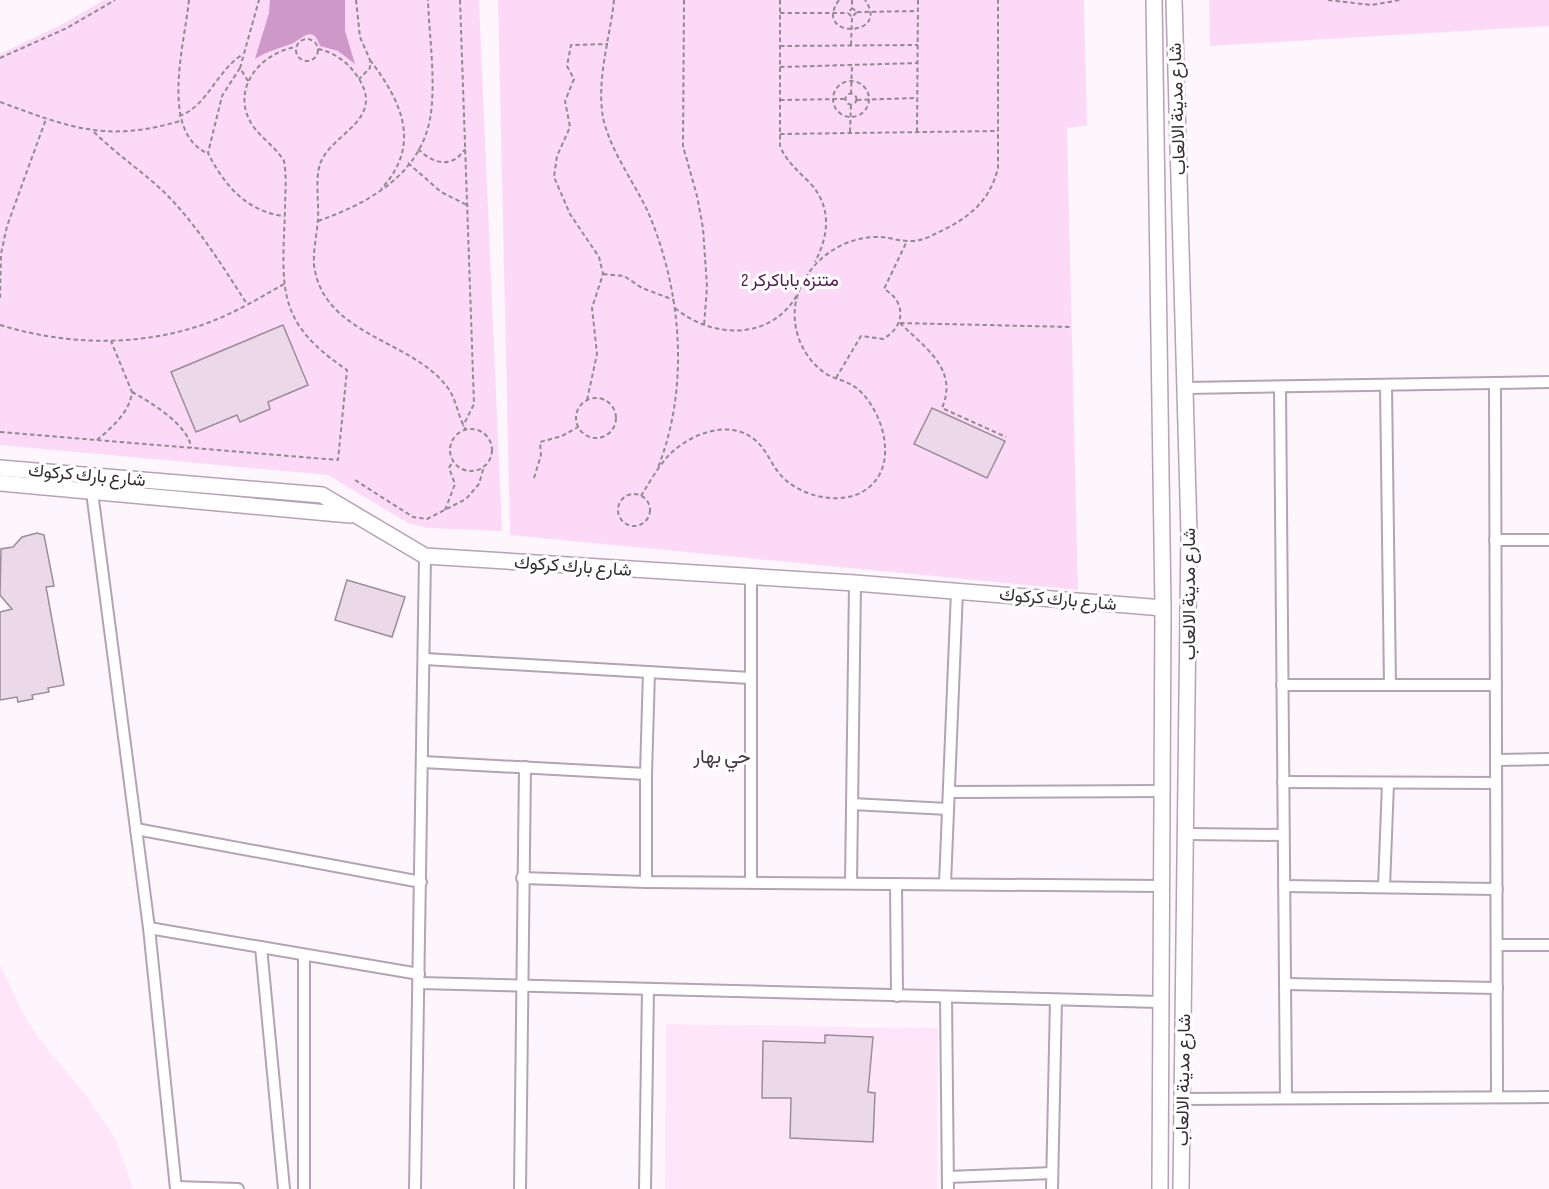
<svg xmlns="http://www.w3.org/2000/svg" width="1549" height="1189" font-family="'Sofia Sans Condensed',Vazirmatn,sans-serif">
<rect width="100%" height="100%" fill="#fdf6fc"/>
<g fill="#fee5fa">
<polygon points="0,965 26,1019 41,1041 87,1097 115,1138 133,1189 0,1189"/>
<polygon points="666,1024 938,1028 937,1189 665,1189"/>
</g>
<g fill="#fcd9f7">
<polygon points="104,0 479,0 502,531 428,528 408,523 328,475 0,445 0,54 59,26"/>
<polygon points="498,0 1084,0 1087,125 1067,128 1078,590 510,535"/>
<polygon points="1209,0 1549,0 1549,26 1210,46"/>
</g>
<path fill="#ce99c8" d="M270,0h75v31l10,33 -17,-13 -18,-5c-7,-23 -19,-6 -29,-2 -13,5 -24,7 -36,15l14,-46z"/>
<g fill="#ebd9e9" stroke="#9c8b99" stroke-width="1.5">
<polygon points="283,325 308,385 268,402 270,409 240,422 237,415 196,432 171,372"/>
<polygon points="932,408 1005,441 987,478 914,444"/>
<polygon points="37,533 44,535 54,586 46,587 64,685 48,688 49,692 32,695 33,699 18,702 17,697 0,700 0,612 12,609 0,595 1,549 13,547 22,537"/>
<polygon points="347,580 405,597 392,637 335,620"/>
<polygon points="825,1035 873,1037 868,1092 875,1093 873,1142 790,1138 791,1098 762,1098 763,1041 825,1043"/>
</g>
<g fill="none" stroke-linecap="round" stroke-linejoin="round">
<defs>
<g id="minor">
<polyline points="1495,383 1497,1097"/>
<polyline points="1386,386 1390,685"/>
<polyline points="1186,388 1549,382"/>
<polyline points="1280,388 1286,1098"/>
<polyline points="92,492 149,928 176,1189"/>
<polyline points="1495,540 1549,540"/>
<polyline points="425,659 750,678"/>
<polyline points="1282,685 1496,685"/>
<polyline points="1496,760 1549,759"/>
<polyline points="423,762 646,774 646,882"/>
<polyline points="646,774 649,672"/>
<polyline points="1283,782 1496,783"/>
<polyline points="949,792 1162,791"/>
<polyline points="852,804 948,809"/>
<polyline points="136,829 421,882"/>
<polyline points="1187,834 1283,835"/>
<polyline points="522,878 646,882 1161,886"/>
<polyline points="751,882 751,577"/>
<polyline points="851,883 855,583"/>
<polyline points="896,884 897,996"/>
<polyline points="945,884 957,591"/>
<polyline points="1284,886 1497,889"/>
<polyline points="1384,887 1388,783"/>
<polyline points="149,928 419,974"/>
<polyline points="1497,945 1549,945"/>
<polyline points="261,947 284,1189"/>
<polyline points="304,955 304,1189"/>
<polyline points="419,983 1160,1002"/>
<polyline points="1285,984 1497,988"/>
<polyline points="946,997 948,1189"/>
<polyline points="1183,1099 1549,1097"/>
<polyline points="948,1177 1052,1173"/>
<polyline points="176,1187 238,1189"/>
<polyline points="415,1189 425,556"/>
<polyline points="520,1189 525,767"/>
<polyline points="645,1189 648,989"/>
<polyline points="1052,1189 1056,1000"/>
</g>
<g id="secondary">
<polyline points="1154,0 1163,608 1160,1189"/>
<polyline points="1174,0 1189,533 1181,1189"/>
<polyline points="0,468 322,495 425,556 855,583 1163,608"/>
<polyline points="0,483 350,515"/>
</g>
</defs>
<use href="#minor" stroke="#b4a3b2" stroke-width="14"/>
<use href="#secondary" stroke="#b4a3b2" stroke-width="18"/>
<g stroke="#918a90" stroke-width="2" stroke-dasharray="4.5 3" stroke-linecap="butt">
<path d="M189,0c-4,42 -30,131 18,153"/>
<polyline points="356,0 360,37 370,60 370,68 359,79"/>
<polyline points="460,0 474,404 463,426"/>
<path d="M614,0c-4,39 -19,83 -10,122 9,33 30,60 44,90 34,79 42,177 9,258"/>
<polyline points="684,0 683,146 697,196 703,228 707,287 704,326"/>
<path d="M780,0v146c6,15 18,25 30,37 22,24 19,52 5,79"/>
<path d="M839,0c-28,39 53,38 26,0"/>
<polyline points="852,0 852,8 857,12 852,17 848,13 852,8"/>
<polyline points="1328,0 1371,5 1400,0"/>
<polyline points="857,12 918,11"/>
<polyline points="780,13 848,13"/>
<circle cx="307" cy="50" r="11"/>
<polyline points="851,45 852,18"/>
<polyline points="780,46 918,45"/>
<path d="M318,49c15,3 28,12 37,24 35,47 -24,59 -35,91 -5,16 -1,38 -2,55 -1,15 -5,31 -4,46 9,71 98,74 134,123 9,13 10,29 18,42"/>
<polyline points="0,58 67,28 115,0"/>
<path d="M370,60c32,42 52,85 11,129"/>
<polyline points="780,67 918,63"/>
<path d="M240,68l-18,28 -14,57c16,32 39,59 76,63"/>
<polyline points="248,81 240,68 259,0"/>
<circle cx="851" cy="99" r="18"/>
<circle cx="851" cy="99" r="5.5"/>
<polyline points="851,94 852,65"/>
<polyline points="780,100 845,99"/>
<polyline points="857,100 917,98"/>
<path d="M0,102c69,25 105,41 180,19"/>
<path d="M179,116c28,-9 38,-46 63,-61"/>
<path d="M94,132c23,23 51,41 74,64 31,32 55,71 79,108"/>
<polyline points="850,132 851,105"/>
<polyline points="917,132 918,0"/>
<polyline points="780,134 998,131"/>
<path d="M418,149c15,15 34,20 47,0"/>
<polyline points="408,163 441,192 469,206"/>
<path d="M318,221c43,-15 92,-40 108,-87 13,-35 3,-96 2,-134"/>
<polyline points="603,274 624,276 642,288 674,300"/>
<polyline points="0,298 1,254 7,226 46,119"/>
<path d="M675,308c37,31 96,33 122,-13"/>
<path d="M900,323c24,24 59,46 42,85l64,29"/>
<polyline points="900,323 1071,327"/>
<path d="M0,325c66,20 136,22 202,0 29,-10 56,-26 82,-41"/>
<path d="M836,378l25,-42 22,3c22,-12 24,-37 1,-50l23,-48"/>
<path d="M132,392c17,9 58,34 59,56"/>
<circle cx="596" cy="418" r="20"/>
<polyline points="587,400 597,354 592,308 603,274 599,257 570,214 554,177 557,156 570,127 565,101 574,79 567,66 571,45 608,44"/>
<circle cx="471" cy="450" r="21"/>
<path d="M0,432l338,28 9,-90c-71,-48 -65,-80 -62,-159 0,-17 2,-33 -1,-50 -8,-14 -22,-22 -31,-35 -24,-35 6,-73 43,-79"/>
<path d="M97,440c15,-13 33,-28 35,-48l-21,-51"/>
<polyline points="534,478 541,455 540,442 562,436 578,427"/>
<polyline points="355,480 413,517 427,519 466,499 479,484 484,466"/>
<circle cx="634" cy="510" r="16"/>
<path d="M641,496c8,-13 17,-29 28,-41 21,-21 60,-37 86,-15 11,9 15,22 24,33 17,22 58,33 83,19 37,-20 24,-74 0,-99 -9,-10 -20,-12 -32,-17 -24,-13 -38,-42 -35,-69 5,-38 40,-68 78,-70 14,-1 27,5 41,4 9,-1 17,-5 25,-9 30,-14 51,-31 59,-64v-168"/>
<polyline points="445,510 455,484 449,468 453,461"/>
</g>
<use href="#minor" stroke="#fff" stroke-width="10"/>
<use href="#secondary" stroke="#fff" stroke-width="15"/>
</g>
<g text-anchor="middle" stroke-width="6" stroke-linejoin="round" paint-order="stroke">
<g font-size="18" fill="#332c32" stroke="#fff">
<text transform="translate(1177 109) rotate(-92)" y="6">شارع مدينة الالعاب</text>
<text transform="translate(87 475) rotate(5)" y="6">شارع بارك كركوك</text>
<text transform="translate(573 566) rotate(4)" y="6">شارع بارك كركوك</text>
<text transform="translate(1189 594) rotate(-90)" y="6">شارع مدينة الالعاب</text>
<text transform="translate(1058 599) rotate(5)" y="6">شارع بارك كركوك</text>
<text transform="translate(1183 1080) rotate(-89)" y="6">شارع مدينة الالعاب</text>
</g>
<g font-size="18" fill="#541650" stroke="#fff">
<text x="790" y="286">متنزه باباكركر 2</text>
</g>
<g font-size="20" fill="#433541" stroke="#fff">
<text x="722" y="763">حي بهار</text>
</g>
</g>
</svg>
